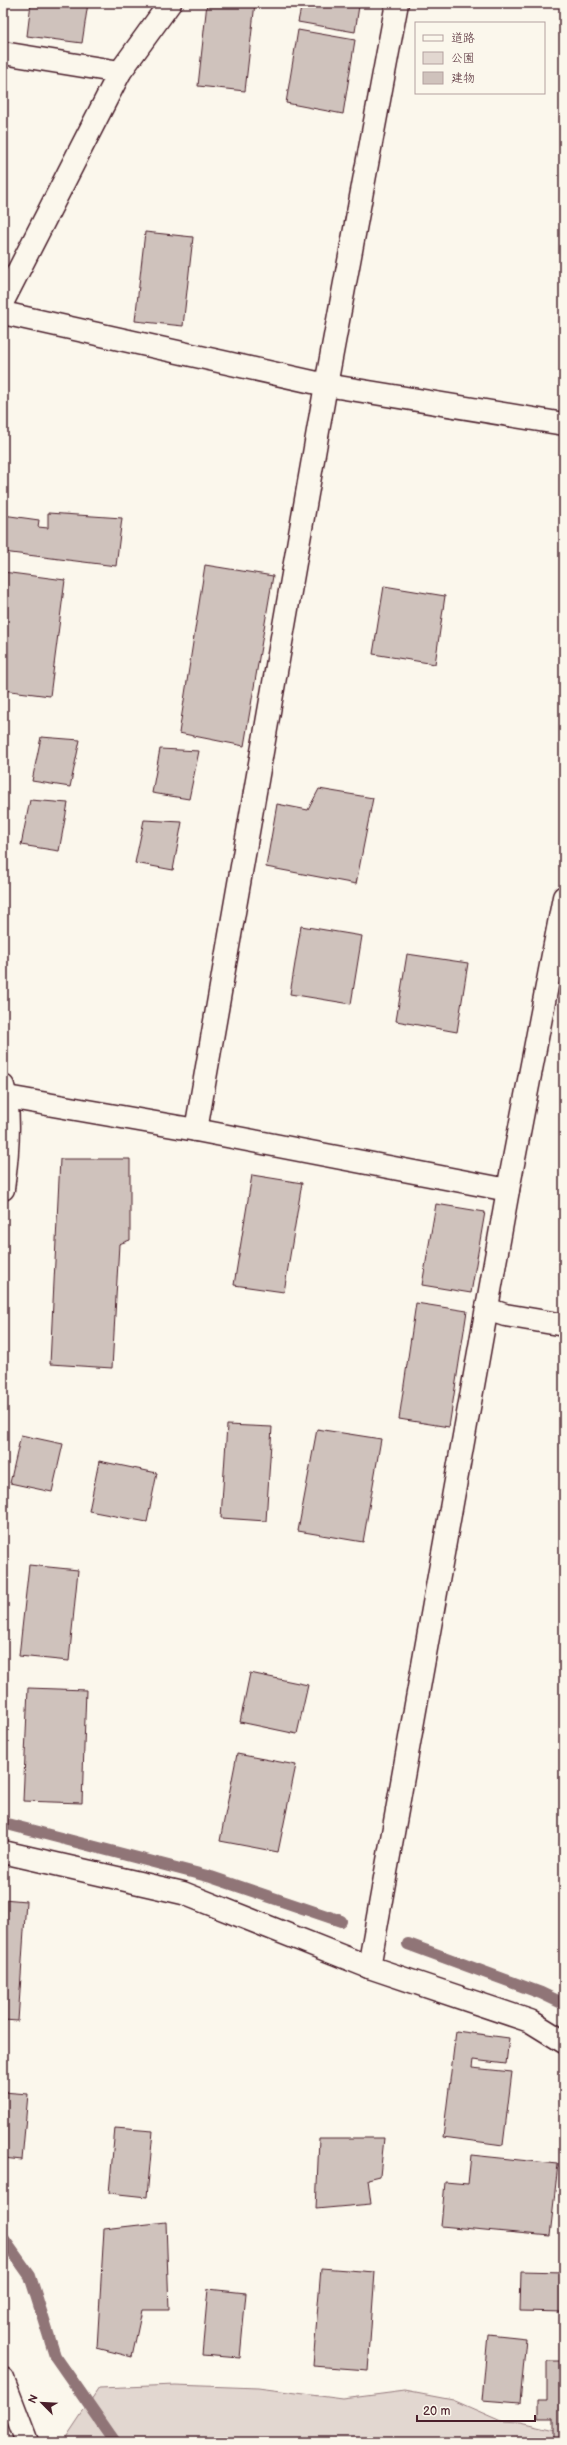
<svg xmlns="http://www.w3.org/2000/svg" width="567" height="2445" font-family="'Balsamiq Sans','Klee One',sans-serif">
<rect width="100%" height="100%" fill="#fbf7ec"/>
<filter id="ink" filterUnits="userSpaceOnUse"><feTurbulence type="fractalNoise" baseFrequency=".025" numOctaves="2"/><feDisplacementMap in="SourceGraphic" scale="8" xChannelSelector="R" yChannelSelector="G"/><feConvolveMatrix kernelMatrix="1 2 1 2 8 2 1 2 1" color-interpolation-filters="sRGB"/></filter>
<g filter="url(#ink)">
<polygon fill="#e2d7d0" stroke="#967b7e" points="175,2385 258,2388 343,2399 405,2391 453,2400 501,2421 521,2422 564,2432 564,2442 63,2442 99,2388"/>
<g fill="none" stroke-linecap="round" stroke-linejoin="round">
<g stroke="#907477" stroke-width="12">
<polyline points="3,1823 211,1877 341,1921"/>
<polyline points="408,1944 541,1993 564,2004"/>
<polyline points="3,2238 30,2276 55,2356 115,2442"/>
</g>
</g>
<g fill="#cfc2bc" stroke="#4a1f2b">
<polygon points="31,3 88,3 82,43 27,36"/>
<polygon points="207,3 255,3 245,91 198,86"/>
<polygon points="302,3 341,3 359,6 355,32 298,22"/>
<polygon points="298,30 355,40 343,114 286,103"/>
<polygon points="145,232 193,237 183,326 135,321"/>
<polygon points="48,513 122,518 116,566 3,552 3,515 39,520 38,527 48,528"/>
<polygon points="205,565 273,576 244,746 179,733"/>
<polygon points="3,572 65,580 50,696 3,690"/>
<polygon points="384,586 445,596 435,664 373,654"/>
<polygon points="41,737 80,740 70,787 32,781"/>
<polygon points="160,749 199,751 189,799 152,793"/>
<polygon points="319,789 373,798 356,884 266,867 277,804 308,810"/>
<polygon points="30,800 68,803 59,851 21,845"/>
<polygon points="144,820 182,822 173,870 135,863"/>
<polygon points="301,926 362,936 351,1004 290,994"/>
<polygon points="407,954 468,963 457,1032 396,1021"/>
<polygon points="60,1159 130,1159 130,1240 119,1244 112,1368 50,1364"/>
<polygon points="252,1175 302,1183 284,1292 234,1285"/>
<polygon points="436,1204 485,1212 471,1293 422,1285"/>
<polygon points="416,1303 467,1311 449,1427 399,1419"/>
<polygon points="227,1425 272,1427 266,1521 221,1518"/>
<polygon points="317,1429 381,1439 363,1542 298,1531"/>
<polygon points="21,1435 63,1444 52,1492 10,1483"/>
<polygon points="99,1461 157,1473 147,1522 89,1511"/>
<polygon points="29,1565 78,1570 69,1661 19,1656"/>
<polygon points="250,1673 308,1685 297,1734 240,1722"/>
<polygon points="28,1688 86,1690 82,1803 23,1801"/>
<polygon points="237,1754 296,1765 278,1852 220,1841"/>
<polygon points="3,1899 26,1901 18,2021 3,2020"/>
<polygon points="456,2031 509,2038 506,2064 473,2060 472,2068 512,2072 503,2145 443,2137"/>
<polygon points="3,2092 28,2094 22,2160 3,2158"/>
<polygon points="115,2128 153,2131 147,2197 109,2193"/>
<polygon points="319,2138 384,2138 380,2176 368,2179 371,2204 316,2209"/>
<polygon points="471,2155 558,2164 550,2236 441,2226 445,2182 468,2184"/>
<polygon points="166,2222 169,2310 142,2310 132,2357 97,2348 104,2229"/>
<polygon points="321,2268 375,2272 368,2370 313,2366"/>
<polygon points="521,2271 564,2272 564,2312 520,2311"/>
<polygon points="208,2289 246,2293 240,2358 202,2355"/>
<polygon points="488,2334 526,2338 520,2403 482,2400"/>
<polygon points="547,2361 564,2361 564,2442 554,2442 554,2418 538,2418 538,2400 547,2400"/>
</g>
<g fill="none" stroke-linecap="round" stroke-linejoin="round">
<defs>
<g id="minor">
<polyline points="3,53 120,72"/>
<polyline points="3,301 120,72 170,3"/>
<polyline points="3,313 326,385 564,424"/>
<path d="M3,1086c9,28 4,74 0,103"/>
<polyline points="7,1097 196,1130 508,1190"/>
<polyline points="196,1130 326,385 397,3"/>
<polyline points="487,1309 505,1315 564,1325"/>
<polyline points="3,1852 183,1893 369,1967 530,2021 564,2042"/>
<polyline points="369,1967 508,1190 564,897"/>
<polyline points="3,2379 27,2442"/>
</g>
</defs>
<use href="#minor" stroke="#4a1f2b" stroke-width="25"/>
<use href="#minor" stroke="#fbf7ec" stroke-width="22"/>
</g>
</g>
<rect width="567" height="2445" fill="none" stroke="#fbf7ec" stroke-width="16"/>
<rect x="8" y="8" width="551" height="2429" fill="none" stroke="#4a1f2b" stroke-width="1.5" filter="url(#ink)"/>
<rect x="415" y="22" width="130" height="72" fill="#fbf7ec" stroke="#b4a19f"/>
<rect x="423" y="35" width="20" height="6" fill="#fbf7ec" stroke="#b4a19f"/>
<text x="451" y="42" font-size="12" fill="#4a1f2b">道路</text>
<rect x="423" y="52" width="20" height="12" fill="#e2d7d0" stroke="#b4a19f"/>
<text x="451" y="62" font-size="12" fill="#4a1f2b">公園</text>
<rect x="423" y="72" width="20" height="12" fill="#cfc2bc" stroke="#b4a19f"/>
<text x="451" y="82" font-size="12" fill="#4a1f2b">建物</text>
<g transform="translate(42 2403) rotate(294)" stroke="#fbf7ec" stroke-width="3" paint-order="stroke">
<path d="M0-3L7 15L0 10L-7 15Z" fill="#4a1f2b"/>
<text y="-6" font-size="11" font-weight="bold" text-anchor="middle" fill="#4a1f2b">N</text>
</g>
<path d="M417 2415v6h118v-6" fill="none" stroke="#4a1f2b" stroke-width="2"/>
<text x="423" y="2415" font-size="12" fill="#4a1f2b" stroke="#fbf7ec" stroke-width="3" paint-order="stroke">20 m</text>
</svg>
